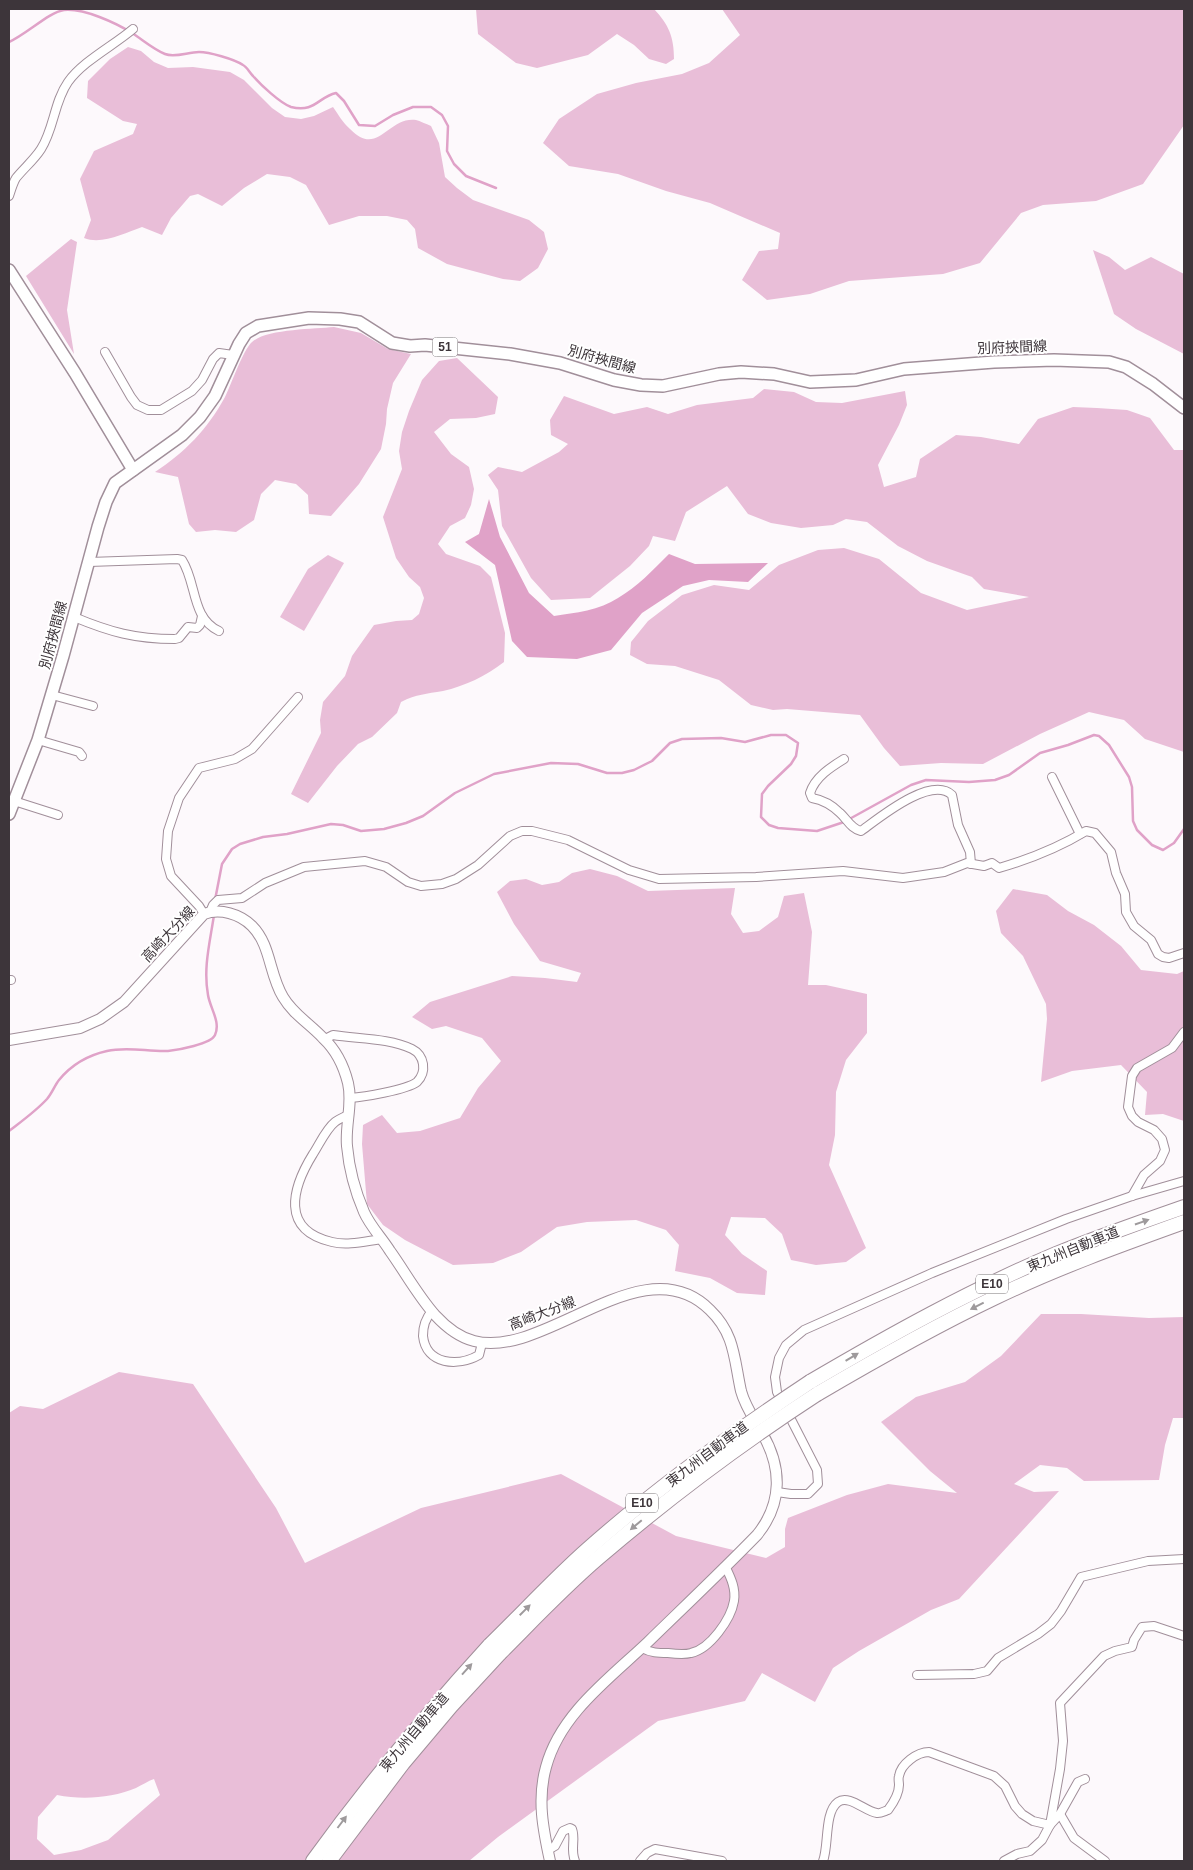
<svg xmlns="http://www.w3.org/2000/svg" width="1193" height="1870" font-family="Helvetica,'Noto Sans JP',sans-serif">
<rect width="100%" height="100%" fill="#fdf9fc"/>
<g fill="#e9bed8" fill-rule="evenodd">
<path d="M476,9h178c15,16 20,28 20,50l-8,5 -17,-5 -15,-14 -17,-11 -29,21 -51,13 -21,-5 -38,-29z"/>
<polygon points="722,9 1184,9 1184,125 1143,184 1096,201 1043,205 1021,213 980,263 943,274 849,281 810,294 767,300 742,280 759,251 778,249 780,233 710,203 666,191 618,174 569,166 543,143 559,119 597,94 636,83 682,74 709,63 740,35"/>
<path d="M128,47l13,4 13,11 14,6 25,-1 37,5 14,8 28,28 13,9 16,2 13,-3 19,-9c5,7 10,16 17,22 28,29 38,-13 66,-9 4,1 10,4 15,6l8,17 6,34 12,11 16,12 56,20 15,12 4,17 -10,19 -18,13 -17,-2 -56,-15 -29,-16 -3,-19 -8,-9 -20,-4h-28l-30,9 -23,-40 -16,-8 -23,-3 -23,14 -22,18 -24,-12 -8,2 -19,22 -9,17 -20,-8c-17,6 -40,18 -58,11l7,-18 -11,-41 14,-28 39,-17 4,-10 -14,-3 -36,-23 1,-17 22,-22z"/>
<polygon points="71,239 77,242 67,310 74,354 26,276"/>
<polygon points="1093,250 1109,257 1125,270 1151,257 1184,274 1184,354 1136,329 1114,314"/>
<path d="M334,327l27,6 27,16 23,5 -18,29 -6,26 -1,15 -5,25 -22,35 -28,32 -22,-2 -1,-19 -12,-11 -21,-4 -14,14 -7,26 -18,12 -21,-2 -19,2 -7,-8 -11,-47 -23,-5c30,-20 52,-42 70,-75 6,-12 18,-47 27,-55 14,-13 62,-13 82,-15z"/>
<path d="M457,358l41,39 -3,17 -19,4 -26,1 -16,13 17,22 18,13 5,22 -3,16 -6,13 -15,8 -12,18 8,10 34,12 11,11 14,56 -1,29c-18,14 -39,24 -61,29 -17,3 -26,3 -42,11l-4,11 -25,24 -14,7 -21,22 -29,37 -17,-9 30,-61 -1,-13 3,-18 22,-26 7,-20 22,-31 22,-4 16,-1 7,-6 5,-16 -4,-11 -11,-10 -13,-19 -13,-41 19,-48 -3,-18 3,-19 7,-21 13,-31 17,-19z"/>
<polygon points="764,389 794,392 816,402 842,403 905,391 907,405 899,425 878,465 884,487 916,477 920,459 956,435 981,437 1019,444 1038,419 1073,407 1097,408 1127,410 1150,418 1174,450 1184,450 1184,752 1145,739 1124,720 1089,712 1040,734 983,764 941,763 900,766 884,748 860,715 787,709 773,710 751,705 719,680 675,666 647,664 630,655 631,642 648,621 682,595 714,585 749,590 779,565 818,550 844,548 879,559 921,593 967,610 1029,597 984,589 972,577 927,561 898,546 867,522 846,519 833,525 801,528 771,523 748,514 727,486 686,512 675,541 653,536 649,546 630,566 590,598 551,600 531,578 502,526 498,490 488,475 498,467 522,472 559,452 568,444 551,435 550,420 564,396 614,414 647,407 668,414 697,405 753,398"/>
<polygon points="328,555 344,563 304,631 280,617 308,569"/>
<polygon points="590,869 617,876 648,891 735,888 731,914 743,933 759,931 778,917 784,896 804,893 812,932 808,985 826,985 867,994 867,1033 846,1060 836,1092 835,1135 829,1165 866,1248 846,1262 816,1265 791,1260 782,1234 765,1218 731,1217 725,1235 742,1254 767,1271 765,1295 737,1293 710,1278 675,1271 679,1245 666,1230 636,1220 587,1222 557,1227 521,1252 493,1263 453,1265 405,1240 383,1225 367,1204 362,1144 363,1125 382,1115 397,1133 420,1131 460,1118 478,1088 501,1061 482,1038 446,1026 432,1029 412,1017 430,1002 512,976 545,978 577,982 581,973 540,961 514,924 497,892 510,881 526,879 542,885 559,882 572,873"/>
<polygon points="1013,889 1047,895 1068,911 1094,925 1121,946 1141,970 1177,974 1184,971 1184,1121 1163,1114 1145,1115 1147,1092 1121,1065 1072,1071 1041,1082 1047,1019 1046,1004 1023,956 1001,933 996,911"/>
<path d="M1041,1314h40l68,4 35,-1v101h-11l-8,27 -6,35 -75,1 -17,-13 -27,-3 -26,19 20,8 25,-1 -100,108 -28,11 -72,41 -26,17 -18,34 -53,-29 -17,28 -87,20 -160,116 -29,24h-460v-448l11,-7 23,3 76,-37 74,12 83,124 29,55 116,-55 140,-34 115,62 90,22 19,-11v-18l3,-11 59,-23 41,-11 69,9 -27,-22 -49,-49 35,-25 49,-15 36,-26zM154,1779l6,16 -52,45 -27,10 -27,5 -17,-16 1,-22 19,-22c26,5 55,3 79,-7 6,-3 12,-7 18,-9z"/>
</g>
<path fill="#e0a2c8" d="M489,499l11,38 29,56 25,23c21,-3 46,-6 64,-18 19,-11 35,-28 51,-44l26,10 73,-1 -20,19 -39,-2 -26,6 -41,27 -31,37 -34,9 -50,-2 -15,-16 -17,-76 -30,-23 14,-8z"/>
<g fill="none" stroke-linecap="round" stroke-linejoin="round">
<g stroke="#e0a2c8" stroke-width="2.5">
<path d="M9,42c18,-8 40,-30 55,-32 20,-2 52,13 68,23 11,7 21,16 33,21 10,4 23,-2 34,-2 10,0 35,7 44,13 4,2 6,7 10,11 8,9 27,27 38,31 24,6 27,-10 45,-14l8,8 15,24 16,1 18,-11 20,-8h18l11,8 6,11 -1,25 7,13 12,12 30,12"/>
<polyline points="215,900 222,864 232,849 240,844 263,837 287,834 331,824 343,825 361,831 384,829 406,823 423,816 455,793 494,774 551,763 578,764 607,773 622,773 634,770 652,761 670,743 682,739 721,738 745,742 771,735 786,735 798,743 796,756 791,764 768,786 762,794 761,817 769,825 778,828 817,831 844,822 911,785 926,780 969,782 995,780 1009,775 1040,753 1068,745 1094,735 1099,736 1109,745 1129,777 1132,787 1133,821 1137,830 1152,845 1163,850 1174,843 1184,829"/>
<path d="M9,1131c13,-10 27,-20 38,-32 5,-6 8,-14 12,-19 13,-16 30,-25 48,-29 21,-5 41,1 61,0 10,-1 43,-7 47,-16 6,-13 -5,-27 -7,-40 -5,-27 2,-53 6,-80"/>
</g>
<defs>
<g id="minor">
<path d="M9,196c2,-6 4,-13 7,-18 8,-10 18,-18 25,-29 13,-20 13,-47 27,-67 15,-21 45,-36 65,-53"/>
<polyline points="105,352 131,397 137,405 148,410 161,410 192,391 202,380 213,359 219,353 233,355"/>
<path d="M89,562l88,-3 5,1c15,23 9,58 37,71"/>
<path d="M74,617c36,15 61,22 101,22l4,-1 9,-11 9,1 3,-3 2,-9"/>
<polyline points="52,695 93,706"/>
<polyline points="38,740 79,752 82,756"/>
<path d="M844,759c-13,8 -29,18 -34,34l2,5c11,2 20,7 28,15 7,6 11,16 21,18 18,-13 70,-56 91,-36l6,30 12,27 1,12"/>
<polyline points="1052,777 1080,834"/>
<polyline points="14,801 58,815"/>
<path d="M210,912l3,-7 5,-5 24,-2 23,-15 39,-16 61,-6 21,6 22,15 13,4 21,-2 14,-5 22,-14 32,-29 12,-5h10l36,9 61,30 30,9 97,-2 87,-6 60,7 41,-6 23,-9 17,3 8,-3 7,5c31,-9 59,-20 87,-37l9,2 16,19 5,21 9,21 1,18 8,14 17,14 7,14 5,3 6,1 15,-5"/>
<polyline points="204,914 199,906 171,876 166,859 168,831 179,798 199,768 235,759 252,749 298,697"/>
<polyline points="9,980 11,980"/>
<path d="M325,1039l8,-4c25,4 56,3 79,14 6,3 10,9 11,15 1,7 -1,13 -6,18 -11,8 -53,15 -67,16"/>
<path d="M348,1115c-4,2 -9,4 -13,7 -9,7 -16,23 -22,32 -21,34 -33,76 19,88 16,4 34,-1 50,-3"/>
<polyline points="1132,1196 1144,1175 1160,1161 1165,1150 1162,1139 1154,1130 1138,1122 1132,1116 1128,1107 1132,1076 1137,1068 1172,1048 1184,1032"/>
<path d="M432,1311c-7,8 -9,15 -9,25 3,29 35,31 56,19l3,-12"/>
<polyline points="777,1492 791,1494 808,1494 818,1484 817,1470 777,1392 775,1377 779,1358 786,1345 804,1330 932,1273 1066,1219 1132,1196 1184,1181"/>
<path d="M642,1648c9,5 16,5 26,5 8,1 16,2 23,0 19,-4 40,-34 43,-52 2,-12 -3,-23 -8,-33"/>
<polyline points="917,1675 974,1674 987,1671 998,1658 1038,1634 1051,1624 1061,1611 1081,1577 1148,1561 1184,1559"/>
<polyline points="1060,1814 1074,1838 1105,1861"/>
<path d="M548,1850l7,-4 8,-15 7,-3 2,1c4,10 -2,20 3,32"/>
<polyline points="640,1861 647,1853 655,1849 722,1861"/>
<path d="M823,1861c6,-15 1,-49 15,-59 11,-8 28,10 39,11 2,1 8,-2 11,-3 6,-8 11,-16 11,-25 0,-3 -1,-6 0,-9 2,-12 18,-24 30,-24l65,24 11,10 10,20 7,8 11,7 17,4 10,-56 3,-28 -3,-38 44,-47 11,-5 17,-4 2,-7 8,-13 12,-1 30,10"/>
<polyline points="1004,1861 1017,1854 1030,1851 1042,1840 1050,1825 1060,1814 1078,1782 1085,1779"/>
</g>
<path id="secondary" d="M9,1040l71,-12 20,-9 24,-17 80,-88c16,-6 36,0 48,12 19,19 17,48 31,71 10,17 27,27 40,41 13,12 21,29 25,45 5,21 -3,42 -1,63 2,22 8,45 17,66 6,14 18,26 26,39 15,21 28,45 45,64 11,12 23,22 39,26 71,19 169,-98 236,-31 25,24 24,49 31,81 4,15 13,28 21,42 20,34 21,70 -5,102 -35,36 -72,71 -109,107 -38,36 -88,72 -102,125 -9,32 -3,62 4,94"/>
<g id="primary">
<polyline points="9,270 75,373 133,470"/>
<polyline points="9,814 38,740 63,656 98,527 106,502 115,483 182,435 200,417 215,396 239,344 246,333 258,326 309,318 340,319 359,322 392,343 410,346 425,345 510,354 560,363 614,380 641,385 663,386 719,374 741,372 774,374 810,382 856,380 904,369 994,362 1054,360 1109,362 1126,367 1153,384 1184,408"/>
</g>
<g id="motorway">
<path d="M810,1382c80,-47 161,-92 246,-128 42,-17 85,-32 128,-47"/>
<path d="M817,1394c58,-34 116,-67 177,-96 62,-30 126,-53 190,-76"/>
<path d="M313,1861c55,-76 114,-147 177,-216"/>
<polyline points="329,1861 403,1763 451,1706 500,1653"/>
</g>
</defs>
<use href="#minor" stroke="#a18f9a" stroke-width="10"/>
<use href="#secondary" stroke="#a18f9a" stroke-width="12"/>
<use href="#primary" stroke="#a18f9a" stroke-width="14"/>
<use href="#motorway" stroke="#a18f9a" stroke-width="16"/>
<use href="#minor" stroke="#fff" stroke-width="8"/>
<use href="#secondary" stroke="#fff" stroke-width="10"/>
<use href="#primary" stroke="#fff" stroke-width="11"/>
<use href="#motorway" stroke="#fff" stroke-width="14"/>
<defs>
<g id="motorway-bridge">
<path d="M490,1645c33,-32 64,-66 98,-96 70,-62 145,-116 222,-167"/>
<path d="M500,1653c32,-32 64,-66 98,-95 70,-60 142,-114 219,-164"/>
</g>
</defs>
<use href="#motorway-bridge" stroke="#a18f9a" stroke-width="16" stroke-linecap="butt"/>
<use href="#motorway-bridge" stroke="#fff" stroke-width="14"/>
</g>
<defs><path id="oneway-solid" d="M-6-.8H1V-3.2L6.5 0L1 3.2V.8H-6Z" transform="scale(1.25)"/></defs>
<g fill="#9e9a9c">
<use href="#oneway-solid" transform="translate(1142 1222) rotate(-19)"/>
<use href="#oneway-solid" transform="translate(977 1306) rotate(153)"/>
<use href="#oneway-solid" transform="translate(852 1357) rotate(-31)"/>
<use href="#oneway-solid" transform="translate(636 1525) rotate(140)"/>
<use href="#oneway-solid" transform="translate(525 1610) rotate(-45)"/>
<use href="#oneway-solid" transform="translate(467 1669) rotate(-48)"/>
<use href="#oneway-solid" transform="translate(342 1822) rotate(-53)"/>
</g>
<g text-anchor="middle" stroke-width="4" stroke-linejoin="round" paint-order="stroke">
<g fill="#fff" stroke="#777275" stroke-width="1">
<rect x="432.5" y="337.5" width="25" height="19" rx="4"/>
<rect x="976" y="1274.5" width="32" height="19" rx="4"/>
<rect x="626" y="1493.5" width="32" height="19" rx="4"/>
</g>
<g font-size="12" font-weight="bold" fill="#3d353a">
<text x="445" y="351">51</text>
<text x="992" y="1288">E10</text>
<text x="642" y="1507">E10</text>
</g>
<g font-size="14" fill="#3d353a" stroke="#fff">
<text transform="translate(1012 347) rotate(-2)" y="5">別府挾間線</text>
<text transform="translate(602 359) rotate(16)" y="5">別府挾間線</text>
<text transform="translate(53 635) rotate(-75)" y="5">別府挾間線</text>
<text transform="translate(168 934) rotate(-47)" y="5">高崎大分線</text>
<text transform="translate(1073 1249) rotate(-22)" y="5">東九州自動車道</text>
<text transform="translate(542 1313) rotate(-21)" y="5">高崎大分線</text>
<text transform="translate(707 1454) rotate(-37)" y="5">東九州自動車道</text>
<text transform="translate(414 1732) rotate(-50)" y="5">東九州自動車道</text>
</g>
</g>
<rect width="1193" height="1870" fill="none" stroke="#3d353a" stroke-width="20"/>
</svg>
